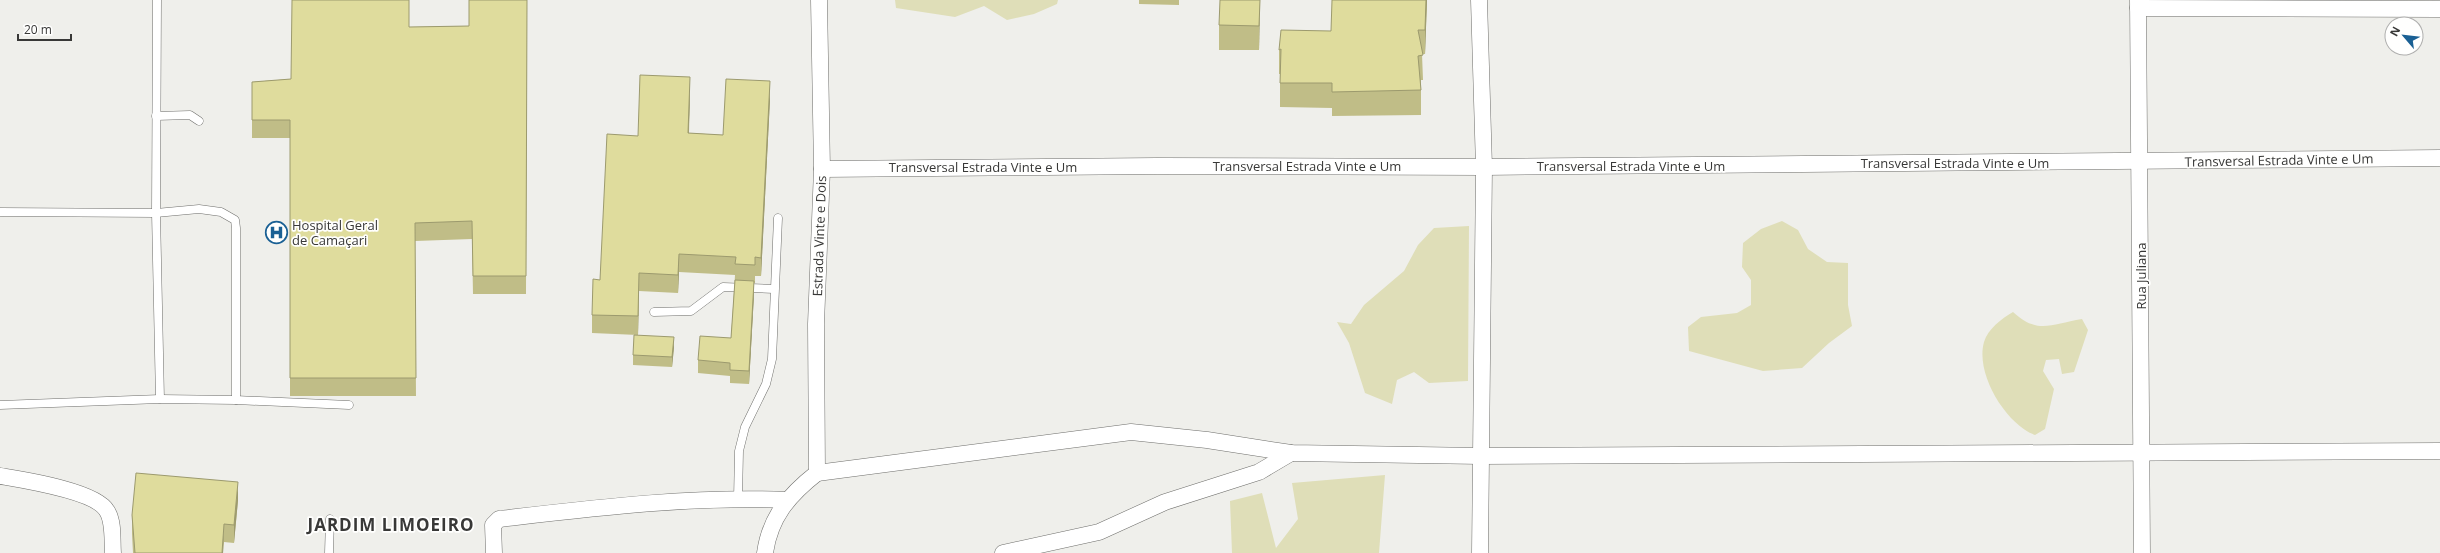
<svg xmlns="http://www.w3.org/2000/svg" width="2440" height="553" font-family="'Open Sans',sans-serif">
<rect width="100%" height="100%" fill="#efefeb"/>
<g fill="#dfdeb8">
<polygon points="895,0 1058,0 1057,4 1034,14 1007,20 984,6 955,17 896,8"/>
<polygon points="1782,221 1798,230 1808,249 1827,262 1848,263 1848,305 1852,326 1829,343 1802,368 1763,371 1689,351 1688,327 1701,317 1737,313 1751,305 1751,280 1742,267 1743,243 1761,229"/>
<polygon points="1469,226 1468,381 1429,383 1414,372 1397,380 1392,404 1365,393 1349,343 1337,322 1351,324 1364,305 1404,271 1418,245 1434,228"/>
<path d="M2013,312c25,23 38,12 69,7l6,11 -14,42 -12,2 -3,-15 -13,1 -3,11 11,18 -9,40 -10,6c-29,-11 -60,-61 -51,-93 4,-13 17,-23 29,-30z"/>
<polygon points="1385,475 1379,553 1232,553 1230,501 1262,493 1276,548 1298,519 1292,483"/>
</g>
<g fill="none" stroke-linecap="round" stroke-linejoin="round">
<defs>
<g id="service">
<polyline points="157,0 156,213 160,399"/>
<polyline points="156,116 190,115 199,121"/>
<polyline points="0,212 156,213 199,209 221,212 235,220 236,228 236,400 160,399 0,405"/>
<polyline points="654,312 691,311 723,287 774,289"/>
<polyline points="236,400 349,405"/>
<polyline points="738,499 739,451 745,427 766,384 772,359 778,218"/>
<polyline points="329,553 330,519"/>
</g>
<g id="minor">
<polyline points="1479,0 1484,167 1480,553"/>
<polyline points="2138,0 2142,553"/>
<polyline points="2138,8 2440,9"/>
<polyline points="822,169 1157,166 1484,167 2440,158"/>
<polyline points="817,473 1131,432 1207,440 1291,453 1481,456 2440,451"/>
<polyline points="817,473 816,324 822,169 819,0"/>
<path d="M0,476c23,4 96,15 107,35 7,11 5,29 6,42"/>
<path d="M494,553l-1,-28 6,-6c95,-11 192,-23 288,-19"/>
<path d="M765,553c5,-36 24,-58 52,-80"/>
<polyline points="1003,553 1099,532 1165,502 1259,472 1291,453"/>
</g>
</defs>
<use href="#service" stroke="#6e6e6b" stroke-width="9"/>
<use href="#minor" stroke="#6e6e6b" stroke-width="17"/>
<use href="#service" stroke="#fff" stroke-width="8"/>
<use href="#minor" stroke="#fff" stroke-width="16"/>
</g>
<g fill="#c0bd87">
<polygon points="527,0 526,294 473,294 472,239 415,241 416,396 290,396 290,138 252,138 252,82 291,79 409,27 469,26"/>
<polygon points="1139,0 1179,0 1179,5 1139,4"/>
<polygon points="1260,0 1259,50 1219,50 1219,25"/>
<polygon points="1427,0 1425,54 1422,54 1423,80 1421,80 1421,115 1332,116 1332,108 1280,107 1280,74 1279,74 1279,50"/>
<polygon points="690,95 689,133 723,135 770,99 761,276 755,276 755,283 754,283 754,294 749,384 730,383 730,376 698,373 698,360 731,338 735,275 679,272 678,293 639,291 638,335 592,333 592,315 600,280 638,136"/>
<polygon points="674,347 672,367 633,365 633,355"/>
<polygon points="238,500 234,543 224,542 223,553 133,553 132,534 132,515"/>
</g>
<g fill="#9c9a6e">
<polygon points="1260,0 1259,50 1259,26"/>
<polygon points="1426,0 1427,0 1425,54 1425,30"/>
<polygon points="690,77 690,95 688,151 688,133"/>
<polygon points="770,81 770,99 761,276 761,258"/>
<polygon points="679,254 679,272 678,293 678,275"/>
<polygon points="639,273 639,291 638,335 638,316"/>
<polygon points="754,281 754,294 749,384 749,371"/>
<polygon points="674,337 674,347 672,367 672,357"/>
<polygon points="238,482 238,500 234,543 234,525"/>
<polygon points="224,524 223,553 222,553"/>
</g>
<g fill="#dfdc9d" stroke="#9c9a6e">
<polygon points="292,0 409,0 409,27 469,26 469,0 527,0 526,276 473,276 472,221 415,223 416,378 290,378 290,120 252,120 252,82 291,79"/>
<polygon points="1220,0 1260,0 1259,26 1219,25"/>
<polygon points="1332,0 1426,0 1425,30 1418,30 1423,55 1418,56 1421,90 1332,92 1332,83 1280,83 1281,49 1279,50 1281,30 1331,31"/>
<polygon points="640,75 690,77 688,133 723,135 726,79 770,81 761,258 755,257 755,265 735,264 736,257 679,254 678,275 639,273 638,316 592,315 593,279 600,280 607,134 638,136"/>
<polygon points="735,280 754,281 749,371 730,370 730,363 698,360 700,336 731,338"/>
<polygon points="634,335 674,337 672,357 633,355"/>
<polygon points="136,473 238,482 234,525 224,524 222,553 135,553 132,515"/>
</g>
<defs>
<symbol id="hospital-ring" viewBox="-11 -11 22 22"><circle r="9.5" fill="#fffffe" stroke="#1a6094" stroke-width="1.5"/><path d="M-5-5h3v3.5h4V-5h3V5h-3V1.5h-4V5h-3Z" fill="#1a6094"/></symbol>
</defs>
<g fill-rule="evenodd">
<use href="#hospital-ring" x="264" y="220" width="25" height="25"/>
</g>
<g text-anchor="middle" stroke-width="3.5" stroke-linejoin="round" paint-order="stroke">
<g font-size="13" fill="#383837" stroke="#fffffe">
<text transform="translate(2279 160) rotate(-1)" y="5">Transversal Estrada Vinte e Um</text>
<text x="1955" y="168">Transversal Estrada Vinte e Um</text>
<text x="1307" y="171">Transversal Estrada Vinte e Um</text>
<text x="1631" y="171">Transversal Estrada Vinte e Um</text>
<text x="983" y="172">Transversal Estrada Vinte e Um</text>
<text transform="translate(819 236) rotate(-88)" y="5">Estrada Vinte e Dois</text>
<text transform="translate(2141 276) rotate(-90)" y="5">Rua Juliana</text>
</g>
<g font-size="13" fill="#383837" stroke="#fffffe" text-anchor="start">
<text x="292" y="230">Hospital Geral<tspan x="292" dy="15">de Camaçari</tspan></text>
</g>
<g font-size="17" font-weight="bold" letter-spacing="1" fill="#383837" stroke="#fffffe">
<text x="391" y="531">JARDIM LIMOEIRO</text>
</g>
</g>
<g transform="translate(2404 36) rotate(298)"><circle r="19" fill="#fffffe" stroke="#afafae"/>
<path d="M0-3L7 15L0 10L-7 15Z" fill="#1a6094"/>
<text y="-6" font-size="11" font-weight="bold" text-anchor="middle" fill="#383837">N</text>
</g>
<path d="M18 34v6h53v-6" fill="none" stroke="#383837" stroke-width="2"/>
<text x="24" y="34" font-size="12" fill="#383837" stroke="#fffffe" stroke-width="3" paint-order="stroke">20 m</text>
</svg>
